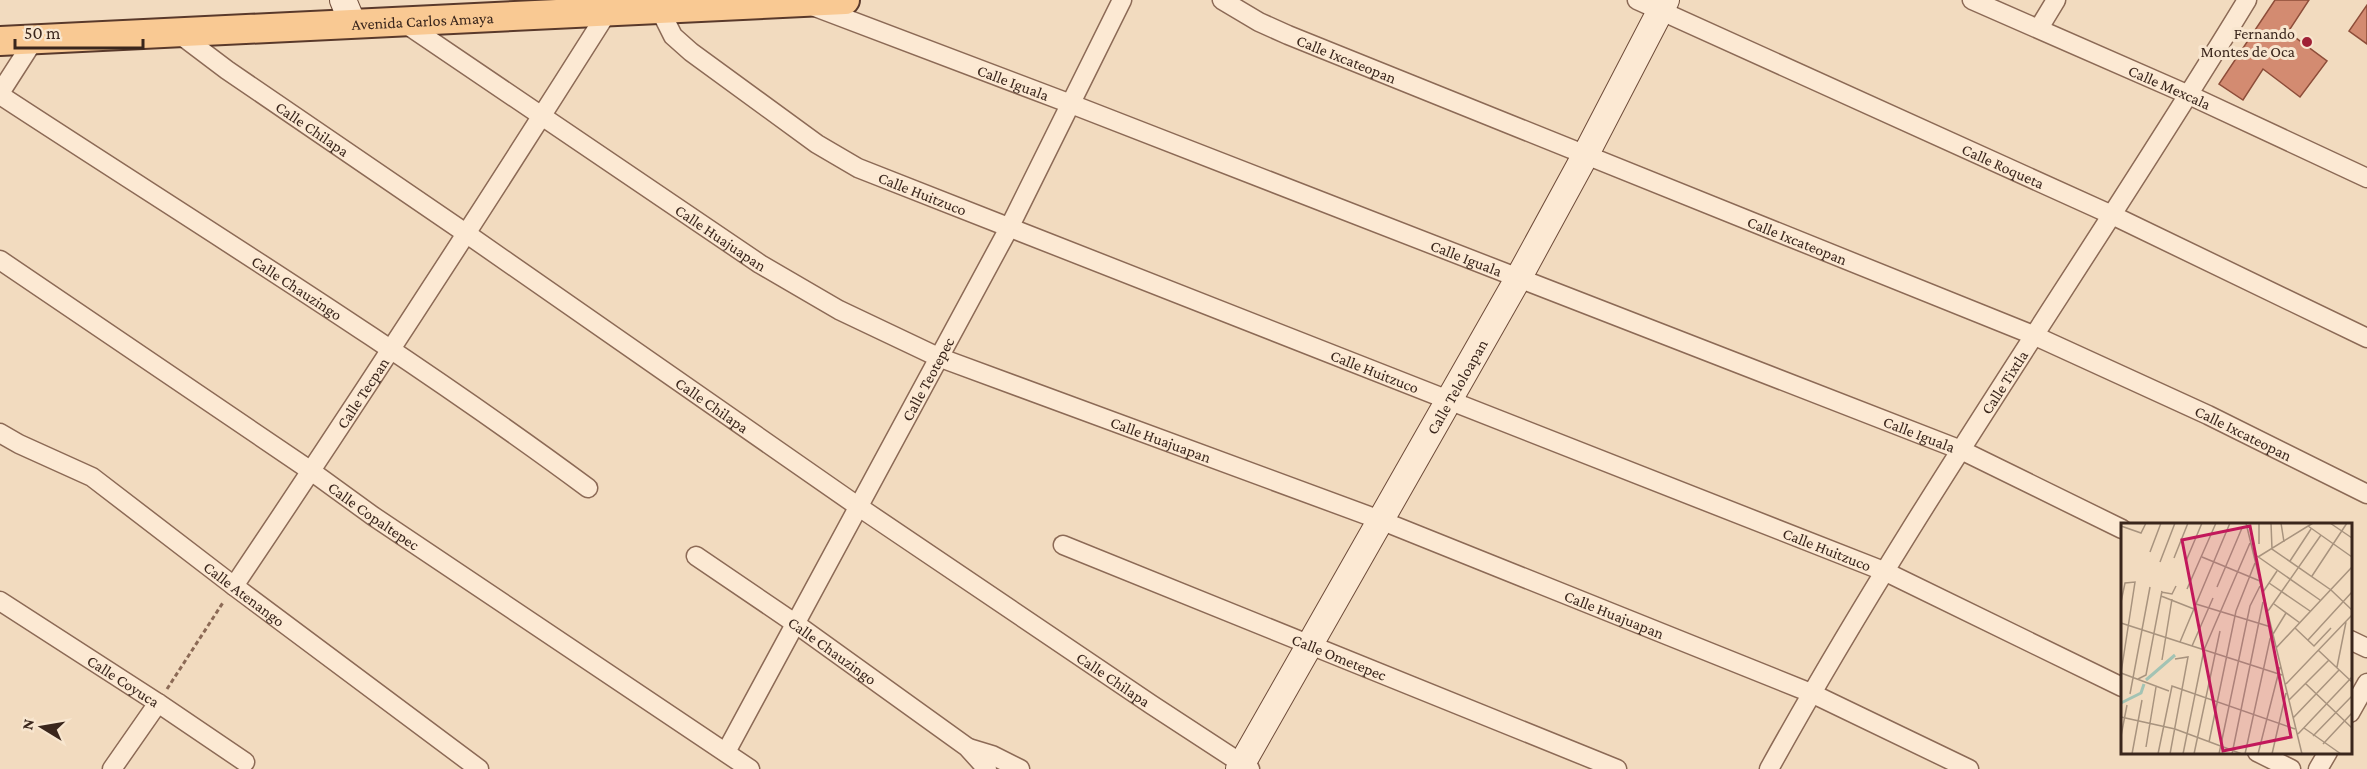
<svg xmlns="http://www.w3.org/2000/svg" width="2367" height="769" font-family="'Crimson Pro',serif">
<rect width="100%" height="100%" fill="#f2dbbf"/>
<g fill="#d38b71" stroke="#8d4d39" stroke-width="1.5">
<polygon points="2275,0 2309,0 2288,32 2327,61 2300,97 2263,69 2243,100 2219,84"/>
<polygon points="2367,5 2367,44 2349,31"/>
</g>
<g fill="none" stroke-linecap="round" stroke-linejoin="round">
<defs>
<g id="street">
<path id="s1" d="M1222,0l37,22 29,13 745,300 175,80 159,79"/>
<path id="s2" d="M1637,0l475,215 255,123"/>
<path id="s3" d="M1972,0l217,95 178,83"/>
<path id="s4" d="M815,7l256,97 890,346 161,79"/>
<path id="s5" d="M660,10l13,26 18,16 126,92 41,24 1028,404 236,115"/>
<path id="s6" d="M403,22l357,242 79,46 99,47 442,163 431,173 158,76"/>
<polyline points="2039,28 2056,0"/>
<path id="s7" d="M178,33l49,37 240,164 392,273 293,198 98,64"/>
<polyline points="0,93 34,40"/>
<path id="s8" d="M0,95c197,129 399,253 588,393"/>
<path id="s9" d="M0,260l311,211 62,45 377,253"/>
<path id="s10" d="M0,433l19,11 73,33 142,109 245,183"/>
<path id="s11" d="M1063,545l554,224"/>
<path id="s12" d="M696,556l100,68 171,123 20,22"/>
<path id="s13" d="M234,586c127,-189 251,-380 373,-573"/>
<path id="s14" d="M0,601l158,102 87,59"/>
<polyline points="2350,640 2367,648"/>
<polyline points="2350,713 2367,683"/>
<polyline points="969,748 992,755 1020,769"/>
<path id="s15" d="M726,752l283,-524 113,-228"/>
<polyline points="2257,752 2291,769"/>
<polyline points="112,769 158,703"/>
<path id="s16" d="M1769,769c146,-264 321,-511 478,-769"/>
<polyline points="2318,769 2328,752"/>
</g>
<g id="secondary">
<polyline points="343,0 353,24"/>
<path id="s17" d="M1239,769l280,-492 67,-123 80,-154"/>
</g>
<g id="primary">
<path id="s18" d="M0,41l845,-41"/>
</g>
</defs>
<use href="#street" stroke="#8c6a56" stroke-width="21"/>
<use href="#secondary" stroke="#6e4b39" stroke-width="28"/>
<use href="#primary" stroke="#59392b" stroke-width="32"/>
<polyline stroke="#8c6a56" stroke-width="3" stroke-dasharray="4.5 3" stroke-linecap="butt" points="167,689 224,601"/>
<use href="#street" stroke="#fce9d3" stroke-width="18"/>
<use href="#secondary" stroke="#fce9d3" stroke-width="26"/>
<use href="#primary" stroke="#f9c993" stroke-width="28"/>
</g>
<circle fill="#a02035" stroke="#f8e6cf" stroke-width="2" cx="2307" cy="42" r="6"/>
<g text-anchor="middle" stroke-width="6" stroke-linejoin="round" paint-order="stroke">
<g font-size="16" fill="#3a261c" stroke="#f8e6cf">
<text dy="6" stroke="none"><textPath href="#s18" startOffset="423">Avenida Carlos Amaya</textPath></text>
<text dy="6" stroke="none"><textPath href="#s1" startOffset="138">Calle Ixcateopan</textPath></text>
<text dy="6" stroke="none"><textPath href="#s4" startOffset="212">Calle Iguala</textPath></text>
<text dy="6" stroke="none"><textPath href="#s3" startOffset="216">Calle Mexcala</textPath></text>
<text dy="6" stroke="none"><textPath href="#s7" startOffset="165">Calle Chilapa</textPath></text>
<text dy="6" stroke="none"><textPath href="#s2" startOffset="402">Calle Roqueta</textPath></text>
<text dy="6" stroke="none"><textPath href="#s5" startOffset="326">Calle Huitzuco</textPath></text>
<text dy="6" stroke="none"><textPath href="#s6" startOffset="384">Calle Huajuapan</textPath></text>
<text dy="6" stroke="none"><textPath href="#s1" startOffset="624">Calle Ixcateopan</textPath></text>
<text dy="6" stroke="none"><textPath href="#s4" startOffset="698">Calle Iguala</textPath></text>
<text dy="6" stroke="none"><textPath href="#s8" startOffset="354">Calle Chauzingo</textPath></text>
<text dy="6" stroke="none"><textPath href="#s5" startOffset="812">Calle Huitzuco</textPath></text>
<text dy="6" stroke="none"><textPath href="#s15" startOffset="424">Calle Teotepec</textPath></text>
<text dy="6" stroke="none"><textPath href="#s16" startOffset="453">Calle Tixtla</textPath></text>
<text dy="6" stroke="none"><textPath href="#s17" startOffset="440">Calle Teloloapan</textPath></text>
<text dy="6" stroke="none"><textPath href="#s13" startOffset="232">Calle Tecpan</textPath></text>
<text dy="6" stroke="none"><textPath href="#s7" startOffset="651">Calle Chilapa</textPath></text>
<text dy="6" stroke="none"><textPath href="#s4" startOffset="1184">Calle Iguala</textPath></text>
<text dy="6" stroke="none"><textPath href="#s1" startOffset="1110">Calle Ixcateopan</textPath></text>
<text dy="6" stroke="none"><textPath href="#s6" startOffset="870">Calle Huajuapan</textPath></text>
<text dy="6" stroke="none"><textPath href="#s9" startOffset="453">Calle Copaltepec</textPath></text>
<text dy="6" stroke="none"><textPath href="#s5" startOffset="1298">Calle Huitzuco</textPath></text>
<text dy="6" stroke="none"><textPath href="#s10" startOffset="294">Calle Atenango</textPath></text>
<text dy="6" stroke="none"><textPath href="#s6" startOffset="1356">Calle Huajuapan</textPath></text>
<text dy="6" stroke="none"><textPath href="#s12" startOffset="166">Calle Chauzingo</textPath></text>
<text dy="6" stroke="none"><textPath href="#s11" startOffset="298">Calle Ometepec</textPath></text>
<text dy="6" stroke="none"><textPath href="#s7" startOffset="1137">Calle Chilapa</textPath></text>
<text dy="6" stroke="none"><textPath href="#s14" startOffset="147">Calle Coyuca</textPath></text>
</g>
<g font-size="16" fill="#3a261c" stroke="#f8e6cf" text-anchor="end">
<text x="2295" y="39">Fernando<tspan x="2295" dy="18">Montes de Oca</tspan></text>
</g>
</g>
<g transform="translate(2121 523)">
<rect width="231" height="231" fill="#f2dbbf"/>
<path fill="none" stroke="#a3c3b4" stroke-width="3" d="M25,157l29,-25M0,180l20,-10 3,-9"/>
<path fill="none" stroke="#a8937e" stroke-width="1.5" d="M125,0l56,231M138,0v21M150,0l1,26 59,41 21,20M160,0l3,19M209,0l22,15M0,3l20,7 5,-10M187,3l44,31M29,29l11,-29M136,33l63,44M81,34l58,24M137,34l55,-34M53,35l14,-35M65,38l16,-38M169,38l21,-32M39,39l15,-39M191,53l35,-53M148,60l41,28M96,64l25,-59M66,66l29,-66M40,69l11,2 4,-8M142,69l14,-21M40,73l33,13M0,79l4,-19 10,-1 -14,91M75,81l75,23M153,81l26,19M147,88l53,-76M0,100l161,52M174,105l19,18 17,-18M187,117l44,-48M59,119l50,-119M71,123l21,-48M155,125l76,-81M197,127l34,32M41,137l10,-61M216,144l9,-45M0,150l48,18M17,156l8,-4 16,-84M165,161l66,-69M185,161l46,44M9,171l20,-107M168,177l40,-40M0,194l54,12 67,25M172,195l46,-48M183,205l37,26M177,211l54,-57M0,213l6,-31M192,213l39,-40M88,219l27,-131 19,-48M202,221l29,-31M25,224l10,-60M11,231l10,-54M37,231l14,-68 123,43M49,231l18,-97 -13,2M62,231l21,-104 46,-107M73,231l26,-123M98,231l31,-148 10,-20M111,231l31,-152M124,231l25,-115 16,-26M137,231l22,-87M151,231l14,-61"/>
<path fill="#c2185b" fill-opacity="0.15" stroke="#c2185b" stroke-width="3" d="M129,3l41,211 -68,14 -41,-211z"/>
<rect width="231" height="231" fill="none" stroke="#3a261c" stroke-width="3"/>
</g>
<g transform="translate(42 727) rotate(281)" stroke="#f8e6cf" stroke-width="4.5" paint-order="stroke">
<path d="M0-4.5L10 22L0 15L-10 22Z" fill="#3a261c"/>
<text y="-9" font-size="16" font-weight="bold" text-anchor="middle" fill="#3a261c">N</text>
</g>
<path d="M15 39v9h128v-9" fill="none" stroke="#3a261c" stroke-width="3"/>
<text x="24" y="39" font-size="18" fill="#3a261c" stroke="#f8e6cf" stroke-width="4.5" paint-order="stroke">50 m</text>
</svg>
